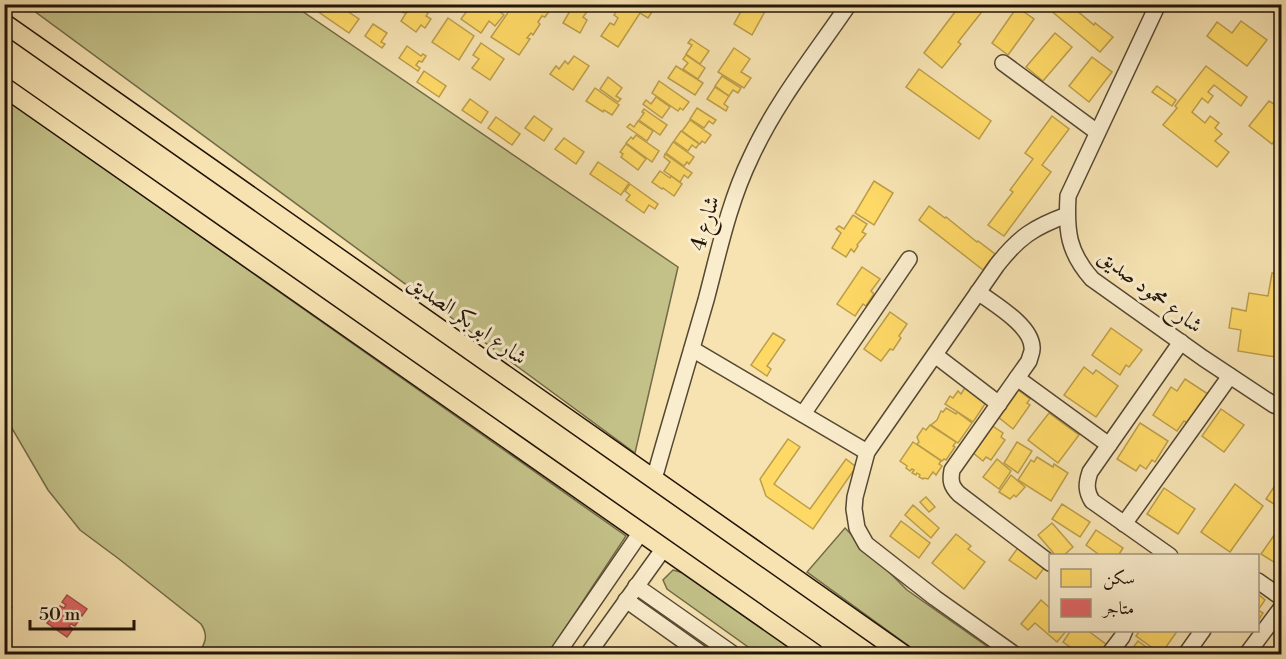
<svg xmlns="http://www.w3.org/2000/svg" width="1286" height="659" font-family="'Libre Bodoni',Amiri,serif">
<rect width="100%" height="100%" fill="#f7e3b2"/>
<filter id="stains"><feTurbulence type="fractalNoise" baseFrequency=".00333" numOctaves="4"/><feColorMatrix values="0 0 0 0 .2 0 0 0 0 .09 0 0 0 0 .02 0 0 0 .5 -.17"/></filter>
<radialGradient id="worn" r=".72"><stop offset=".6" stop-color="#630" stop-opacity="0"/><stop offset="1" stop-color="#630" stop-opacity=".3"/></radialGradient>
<g fill="#c3c188" stroke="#726a48" stroke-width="1.5">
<polygon points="26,5 293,5 678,267 635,453"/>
<path d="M4,98l622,438 -78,118h-350c7,-10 11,-18 3,-30l-82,-65 -39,-29 -32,-40 -38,-65 -6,-25z"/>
<polygon points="845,528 907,590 998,654 920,654 807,572"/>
<polygon points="673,570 687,574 802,654 758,654 667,589 663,580"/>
</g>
<g fill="#ffd966" stroke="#bc9e4a" stroke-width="1.5">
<polygon points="307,4 324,4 319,12"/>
<polygon points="391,4 408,4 409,5 404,13"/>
<polygon points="412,4 434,4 426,16 431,19 425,28 421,25 416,32 401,21"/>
<polygon points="472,4 489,4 504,15 495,26 489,21 481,33 461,19"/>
<polygon points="514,4 542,4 550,10 545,17 542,16 538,22 540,24 533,35 531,33 527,38 530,39 519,55 491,37"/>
<polygon points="574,4 596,4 592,11 589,9 583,17 587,20 580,33 563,23"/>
<polygon points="621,4 627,4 631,7 633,4 657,4 648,18 640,13 618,47 601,36 610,23 614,25 618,18 614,15"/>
<polygon points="745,4 769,4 752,35 734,24"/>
<polygon points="961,4 988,4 958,42 961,44 942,68 924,53"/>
<polygon points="1043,4 1069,4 1094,25 1095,23 1113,37 1100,52"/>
<polygon points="338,5 359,19 349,33 320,13 325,6 334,12"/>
<polygon points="1017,7 1034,19 1008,55 992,43"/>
<polygon points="448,18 474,36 459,60 432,42"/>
<polygon points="1241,21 1267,40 1247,66 1207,36 1217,22 1232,33"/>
<polygon points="373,24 387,33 381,42 385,44 382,48 365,36"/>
<polygon points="1055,33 1072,47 1043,81 1026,67"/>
<polygon points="691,39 709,51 700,64 686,54 692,45 688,43"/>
<polygon points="481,43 504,59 490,80 472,68 479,59 473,55"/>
<polygon points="407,46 421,56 423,54 426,56 422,62 419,61 416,65 420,68 418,71 399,58"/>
<polygon points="734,48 750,59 741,72 751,78 744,88 718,72"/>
<polygon points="686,55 705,68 698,79 683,69 688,63 683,59"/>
<polygon points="574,56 589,66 573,90 550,74 556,66 559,69 565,61 568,64"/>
<polygon points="1092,57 1112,72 1089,102 1069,86"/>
<polygon points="676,66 703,83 695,95 668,78"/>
<polygon points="1206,66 1247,97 1241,106 1214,85 1208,92 1213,96 1208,103 1202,98 1192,112 1205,123 1210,116 1219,123 1215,128 1222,134 1215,141 1229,152 1217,167 1163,125 1177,108 1175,106"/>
<polygon points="919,69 991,121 979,139 906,87"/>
<polygon points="424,71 446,86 439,97 417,82"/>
<polygon points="722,76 741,88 738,93 733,90 729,96 715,86"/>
<polygon points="608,77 622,88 616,96 621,99 618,102 600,89"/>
<polygon points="659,81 689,102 683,110 680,108 678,111 652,93"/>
<polygon points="1157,86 1176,100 1172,106 1152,92"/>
<polygon points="715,87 729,96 724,104 728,107 726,111 707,99"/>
<polygon points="595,88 619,105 612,115 604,110 603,112 586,101"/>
<polygon points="1282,95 1282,131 1272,144 1249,126 1269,101 1274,104"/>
<polygon points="656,97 670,107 662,118 643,104 646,100 651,104"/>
<polygon points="470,99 488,112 481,123 462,110"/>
<polygon points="697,108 716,120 713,124 709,121 704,128 690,119"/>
<polygon points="644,109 667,125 660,135 639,120 644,113 642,112"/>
<polygon points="534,116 552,129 544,141 525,128"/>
<polygon points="1052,116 1069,129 1042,165 1051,172 1004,236 988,225 1013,192 1010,190 1033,159 1025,153"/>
<polygon points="496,117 520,134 512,145 488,128"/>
<polygon points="690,120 711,135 705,143 702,141 700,144 682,131"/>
<polygon points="638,121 653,131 647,141 627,127 630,124 634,127"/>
<polygon points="681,131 699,144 696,148 692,145 688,151 674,141"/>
<polygon points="636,135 659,151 652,162 626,143 631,137 633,139"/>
<polygon points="564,138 584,152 576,164 555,149"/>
<polygon points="673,142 694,157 689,164 687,162 684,166 666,153"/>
<polygon points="626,144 646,159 638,170 621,157 623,154 620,152"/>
<polygon points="665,154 692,173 688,178 684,175 680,182 664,171 670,162 664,157"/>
<polygon points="598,162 629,183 621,195 590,174"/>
<polygon points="660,171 670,178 671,176 682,184 674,196 663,188 662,189 652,182"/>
<polygon points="874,181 893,193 874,225 855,213"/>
<polygon points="630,184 658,204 655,209 649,205 644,213 626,200 630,195 625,191"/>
<polygon points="929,206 945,218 946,217 977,242 978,241 995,254 983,270 919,220"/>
<polygon points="853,215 867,224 862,232 866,234 857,245 858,246 854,252 851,249 846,257 832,248 841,233 836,229 839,226 844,229"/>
<polygon points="862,267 880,279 871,291 874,294 866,306 863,304 855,316 837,304"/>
<polygon points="1272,273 1282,274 1282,358 1238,351 1241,330 1229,328 1232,308 1246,311 1249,293 1268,296"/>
<polygon points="890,312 907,324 899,336 901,338 893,350 890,349 881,361 864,349"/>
<polygon points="1111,328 1142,350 1129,367 1126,365 1120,375 1092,355"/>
<polygon points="773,333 785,340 767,366 771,369 767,376 751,365"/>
<polygon points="1084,367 1093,374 1096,370 1118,386 1096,417 1064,395"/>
<polygon points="1185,379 1208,394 1189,424 1184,421 1177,431 1153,415 1171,387 1177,391"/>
<polygon points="966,386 987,401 973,422 945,404 950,396 953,398 958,391 961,394"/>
<polygon points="1017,389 1030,399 1027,403 1030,405 1013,429 997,416"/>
<polygon points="946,408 956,414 957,412 972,423 958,443 931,425 937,420 941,411 943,412"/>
<polygon points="1221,409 1244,425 1224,452 1202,436"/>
<polygon points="1049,413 1079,435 1058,463 1028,440"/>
<polygon points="1140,423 1168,441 1155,462 1152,460 1146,469 1140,465 1136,471 1117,459"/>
<polygon points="930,425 956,442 953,446 955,447 946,460 944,459 942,461 917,444 919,442 917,437 923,428 926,430"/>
<polygon points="991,425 1003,433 1001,437 1005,440 991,460 986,457 983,461 972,452"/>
<polygon points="788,439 800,447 774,484 810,509 846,459 856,467 813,529 766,496 760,479"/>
<polygon points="913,442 941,461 939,464 942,466 936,475 933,472 928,479 924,478 923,479 919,477 920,475 917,473 916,475 912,473 914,470 912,469 910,471 906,468 907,466 900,461"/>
<polygon points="1017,442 1032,451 1018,473 1004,463"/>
<polygon points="1037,457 1053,467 1054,464 1068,473 1051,501 1018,480 1031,460 1034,462"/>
<polygon points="997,459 1011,471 999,489 983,477"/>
<polygon points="1011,475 1025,487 1016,497 1014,495 1010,499 999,492"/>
<polygon points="1282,475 1282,509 1266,499"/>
<polygon points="1235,484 1263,506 1230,552 1201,532"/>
<polygon points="1164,488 1195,509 1178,534 1147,514"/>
<polygon points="926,497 935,507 929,512 920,502"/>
<polygon points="1062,504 1090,522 1080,537 1052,519"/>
<polygon points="913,505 939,528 931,538 905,515"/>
<polygon points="901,521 930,543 919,558 890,536"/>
<polygon points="1052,523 1073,547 1063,556 1056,556 1038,535"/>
<polygon points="1282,524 1282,567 1261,554"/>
<polygon points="1096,530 1123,548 1118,556 1101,556 1086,545"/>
<polygon points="956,534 971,546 968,549 985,562 964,589 932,563"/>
<polygon points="1020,545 1047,564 1036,579 1009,560"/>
<polygon points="1258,594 1265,600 1258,610 1263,613 1258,621"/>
<polygon points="1041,600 1050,608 1050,630 1067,630 1057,642 1035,623 1028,630 1021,624"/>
<polygon points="1071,630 1087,630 1107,645 1100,654 1080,654 1063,642"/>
<polygon points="1140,630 1178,630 1161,654 1136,636"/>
<polygon points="1138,641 1156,654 1128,654"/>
</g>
<g fill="#e06666" stroke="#a74d4a" stroke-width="1.5">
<polygon points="67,595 87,609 82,616 78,613 76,616 80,619 75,626 71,624 69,626 73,629 67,637 47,623 53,615 56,618 59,615 55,612 60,606 64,608 66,605 62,602"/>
<polygon points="4,602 12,607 4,618"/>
</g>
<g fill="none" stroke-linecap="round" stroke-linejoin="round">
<defs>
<g id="minor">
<path d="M1158,4l-90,192c-2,35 0,56 24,83l111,79 71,47 8,3"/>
<polyline points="1003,63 1097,132"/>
<path d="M978,292c16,12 53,33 54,55 1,4 -2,9 -3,14l-77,109c-2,11 -1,16 7,24l91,69"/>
<polyline points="692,349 867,452"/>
<polyline points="935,355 999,404"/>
<polyline points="1017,378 1109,445"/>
<polyline points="803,414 909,259"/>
<path d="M654,479c17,-60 35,-120 52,-179 13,-49 23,-98 45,-143 25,-55 64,-103 98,-153"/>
<polyline points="1124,524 1230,376"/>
<path d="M1170,556l-78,-55c-6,-10 -6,-17 -2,-29l91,-130"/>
<polyline points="1258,581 1282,598"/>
<polyline points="636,586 733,654"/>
<polyline points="626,600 702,654"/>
<polyline points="557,654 641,532"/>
<polyline points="588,654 664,548"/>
<path d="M1014,654l-79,-56 -69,-54 -9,-16 -3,-19 1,-12 12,-45 130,-187c22,-28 37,-38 70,-50"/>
<polyline points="1109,654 1122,637 1125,630"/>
<polyline points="1186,654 1203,630"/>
<polyline points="1247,654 1282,607"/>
</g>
<g id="major">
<polyline points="4,23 903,654"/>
<polyline points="4,87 815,654"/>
</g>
</defs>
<use href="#minor" stroke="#564832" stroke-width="18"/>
<use href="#major" stroke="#211407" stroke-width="21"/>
<use href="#minor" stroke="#faedcd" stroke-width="15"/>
<use href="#major" stroke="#f7e3b2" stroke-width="18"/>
</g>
<g text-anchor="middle" stroke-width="6" stroke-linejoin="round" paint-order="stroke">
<g font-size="22" fill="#211407" stroke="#faedcd">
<text transform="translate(704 223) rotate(-74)" y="8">شارع 4</text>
<text transform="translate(1151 290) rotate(37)" y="8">شارع محمود صديق</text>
<text transform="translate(468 319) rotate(35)" y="8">شارع ابو بكر الصديق</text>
</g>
</g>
<rect width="1286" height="659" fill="none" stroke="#f7e3b2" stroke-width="24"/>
<rect x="6" y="6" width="1274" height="647" fill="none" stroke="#211407" stroke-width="3"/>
<rect x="12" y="12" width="1262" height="635" fill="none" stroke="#211407" stroke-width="1.5"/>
<rect x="1049" y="554" width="210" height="78" fill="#faedcd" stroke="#a3967e" stroke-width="1.5"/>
<rect x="1061" y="569" width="30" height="18" fill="#ffd966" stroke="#a3967e" stroke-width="1.5"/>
<text x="1103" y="584" font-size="18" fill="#211407">سكن</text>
<rect x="1061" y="599" width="30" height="18" fill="#e06666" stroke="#a3967e" stroke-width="1.5"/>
<text x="1103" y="614" font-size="18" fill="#211407">متاجر</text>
<path d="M30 620v9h104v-9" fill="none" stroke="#211407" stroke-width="3"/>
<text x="39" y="620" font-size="18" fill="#211407" stroke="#faedcd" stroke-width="4.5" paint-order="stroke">50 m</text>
<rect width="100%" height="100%" filter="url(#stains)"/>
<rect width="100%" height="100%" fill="url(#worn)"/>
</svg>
